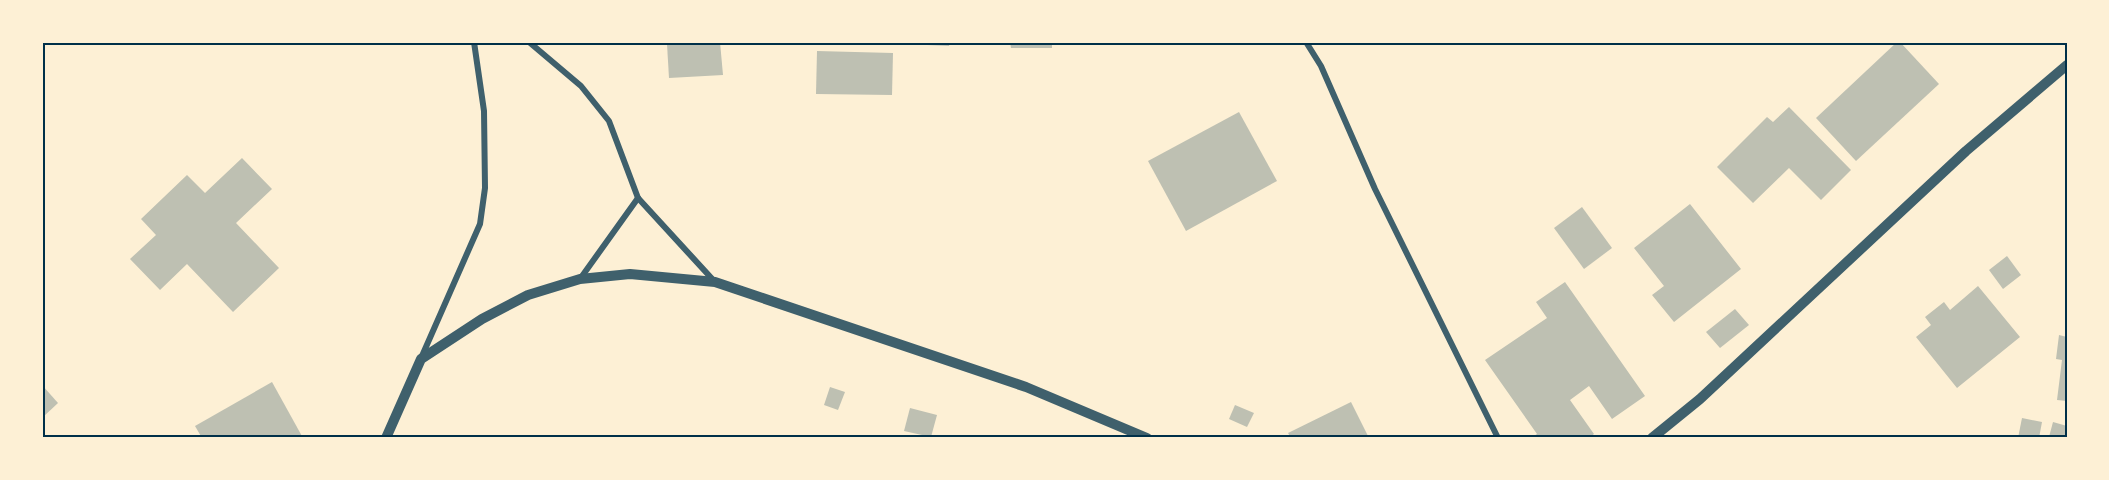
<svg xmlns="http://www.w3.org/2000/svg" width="2109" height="480" font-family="Bitter,serif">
<rect width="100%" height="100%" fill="#fdf0d5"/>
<g fill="#bec0b2">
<polygon points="701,42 720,42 723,75 669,78 667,44"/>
<polygon points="927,42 950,42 949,46 927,45"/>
<polygon points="1010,42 1052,42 1052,48 1011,48"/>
<polygon points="1897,42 1900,42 1939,84 1856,161 1816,118"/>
<polygon points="817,51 893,53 892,95 816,94"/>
<polygon points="1789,107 1851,170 1821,200 1789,168 1753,203 1717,167 1767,117 1773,122"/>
<polygon points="1239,112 1277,181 1186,231 1148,161"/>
<polygon points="242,158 272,189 236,223 279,268 233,312 187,264 160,290 130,259 156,235 141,219 187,175 205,193"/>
<polygon points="1690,204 1741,269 1674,322 1652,295 1664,286 1634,248"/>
<polygon points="1582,207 1612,248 1584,269 1554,228"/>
<polygon points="2007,256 2021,275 2003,289 1989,270"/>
<polygon points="1565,282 1645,396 1612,419 1589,386 1570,400 1594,434 1589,438 1531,438 1537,434 1485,360 1547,318 1536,302"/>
<polygon points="1978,286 2020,337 1957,388 1916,337 1931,325 1925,317 1944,302 1950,310"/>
<polygon points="1735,309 1749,325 1720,348 1706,332"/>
<polygon points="2059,335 2067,337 2067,401 2057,400 2062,360 2056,359"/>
<polygon points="272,382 303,438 202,438 195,426"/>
<polygon points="42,385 58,403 42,418"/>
<polygon points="830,387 845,392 838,410 824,405"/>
<polygon points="1351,402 1369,438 1291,438 1288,433"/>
<polygon points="1235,405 1254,413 1247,427 1229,419"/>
<polygon points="910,408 937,415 931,437 904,431"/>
<polygon points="2022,418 2042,422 2039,438 2018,438"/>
<polygon points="2053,422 2067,426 2066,438 2049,437"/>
</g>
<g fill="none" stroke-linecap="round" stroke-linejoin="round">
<g stroke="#3f606c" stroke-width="6">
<polyline points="529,42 581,86 609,121 638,198 715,282"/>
<polyline points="1306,42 1321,66 1375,189 1498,438"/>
<polyline points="580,279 638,198"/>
<polyline points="422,356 480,224 485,188 484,111 474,42"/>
</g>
<g stroke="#3f606c" stroke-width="10">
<polyline points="386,438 421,359 482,319 528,295 580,279 630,274 715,282 1026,387 1147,438"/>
<polyline points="1652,438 1700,399 1966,151 2067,65"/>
</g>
</g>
<rect width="2109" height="480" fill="none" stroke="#fdf0d5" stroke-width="87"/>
<rect x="44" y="44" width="2022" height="392" fill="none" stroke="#003049" stroke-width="2"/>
</svg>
